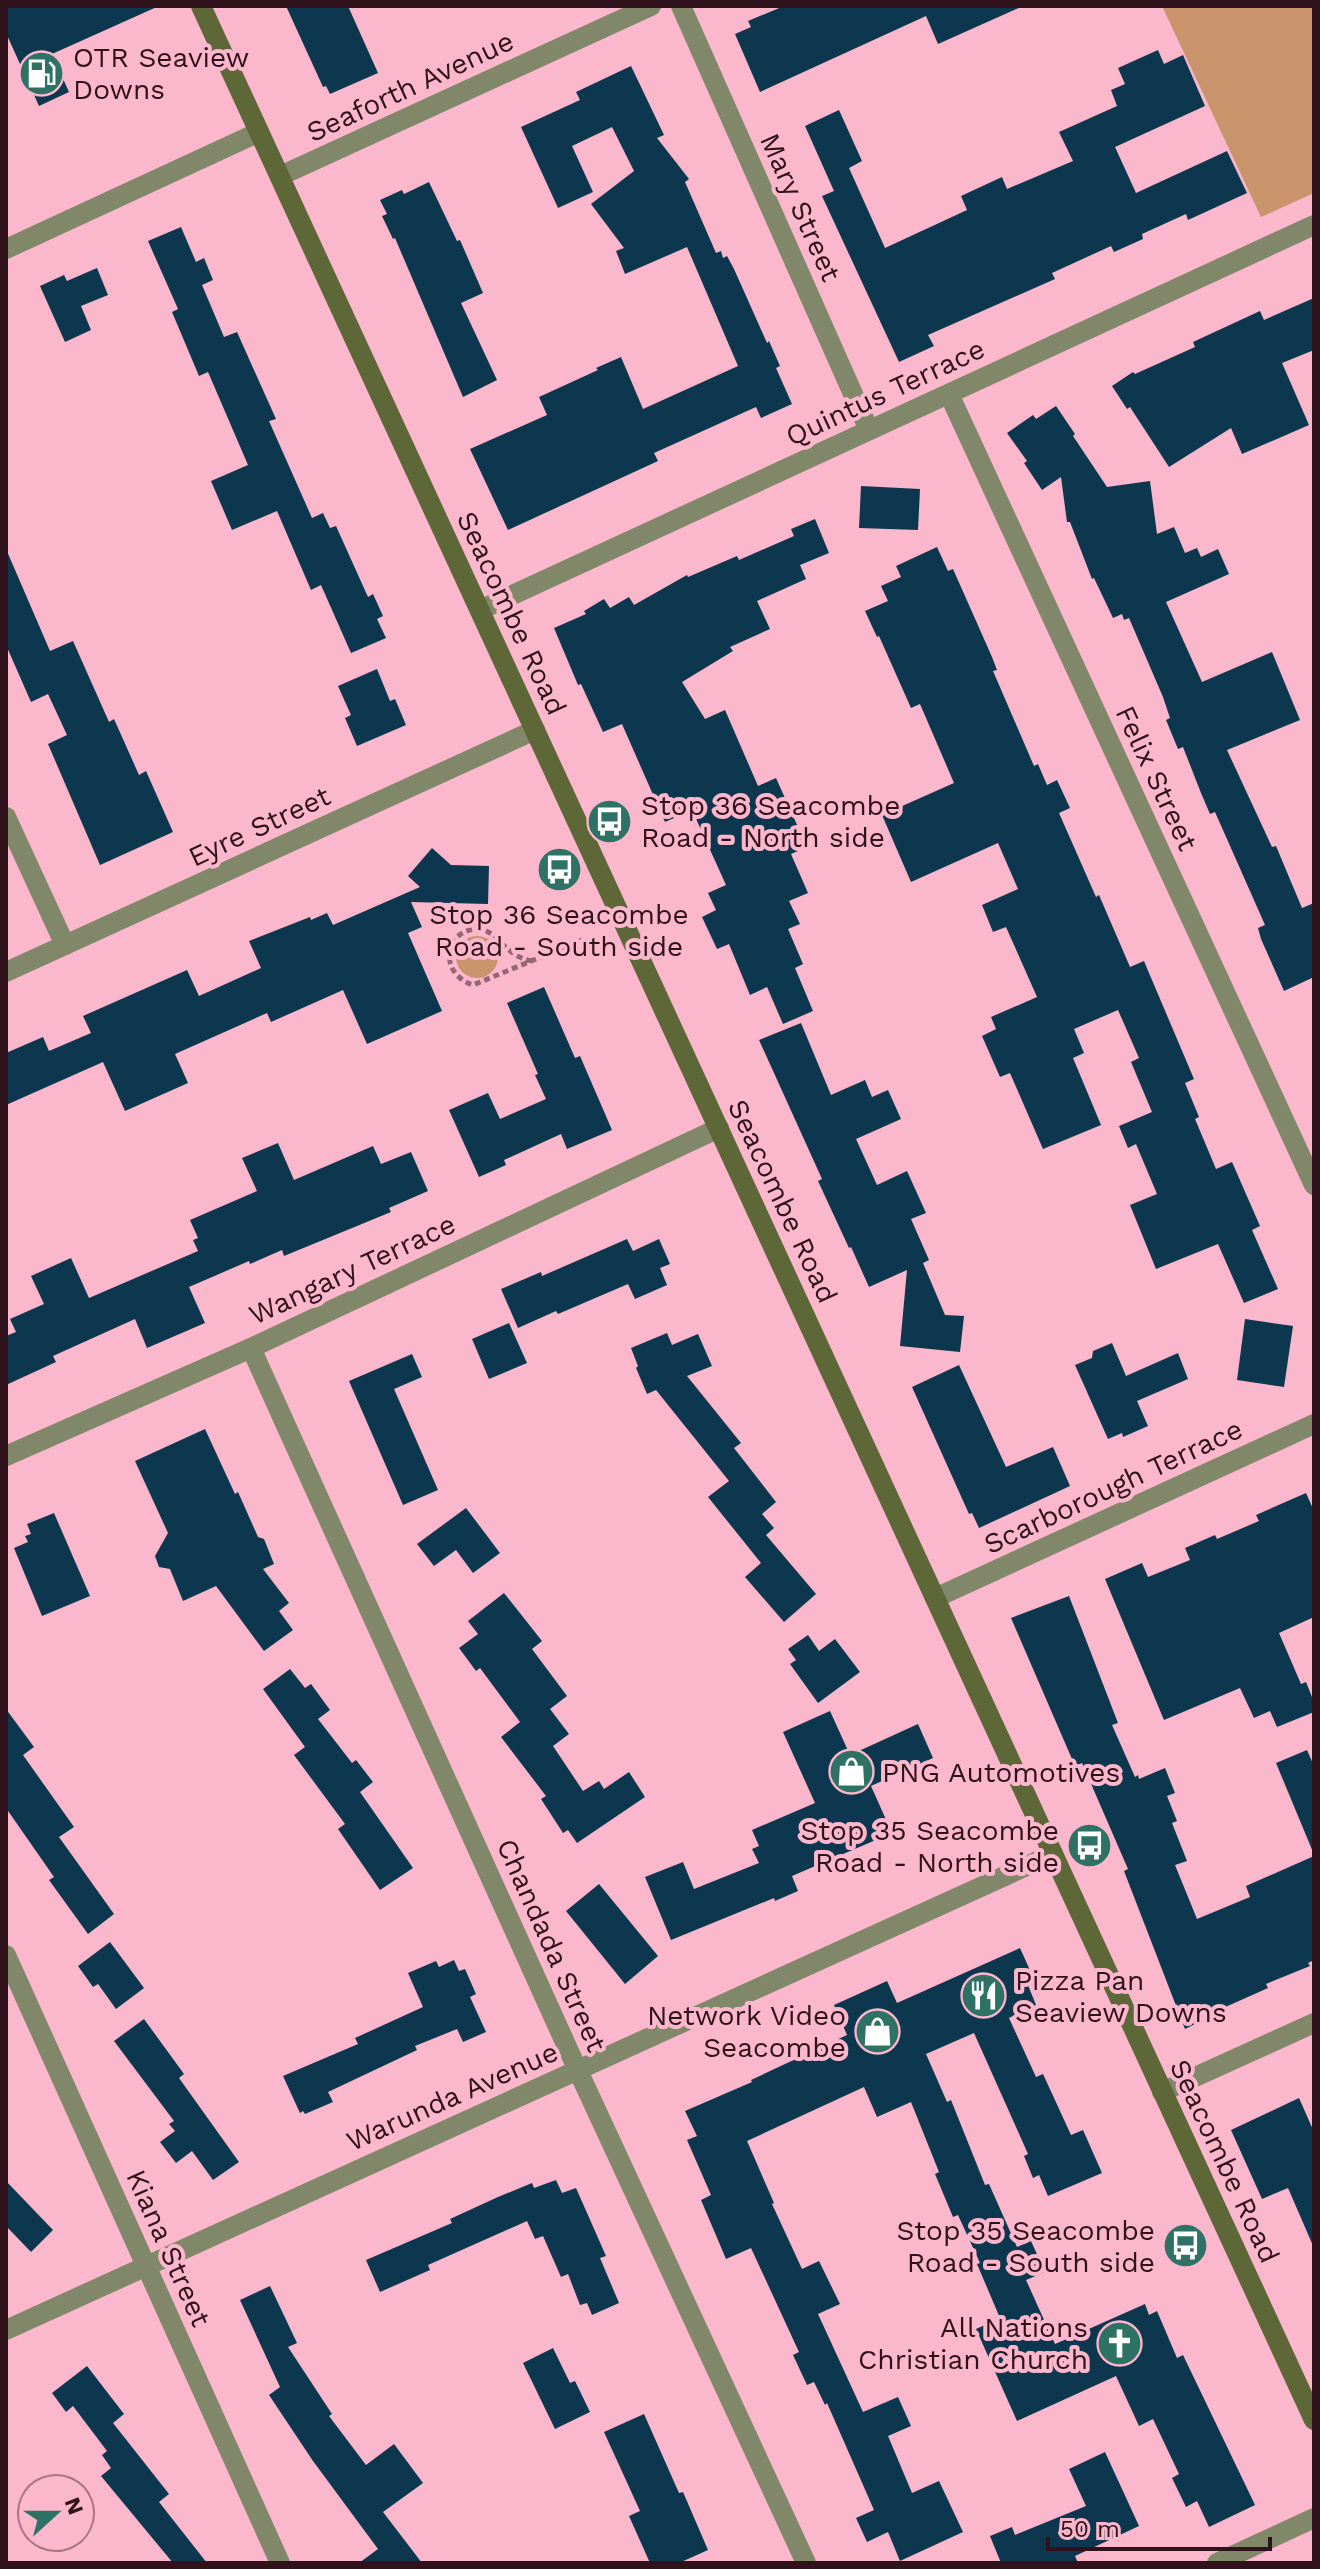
<svg xmlns="http://www.w3.org/2000/svg" width="1320" height="2569" font-family="'Work Sans',sans-serif">
<rect width="100%" height="100%" fill="#fbb7cc"/>
<g fill="#c9946c">
<polygon points="1162,6 1314,6 1314,193 1261,217"/>
<circle cx="477" cy="957" r="21"/>
</g>
<g fill="#0c374f">
<polygon points="6,6 159,6 52,54 69,92 39,106 6,33"/>
<polygon points="286,6 348,6 378,73 330,94 326,86 323,87"/>
<polygon points="784,6 1023,6 938,44 926,16 760,92 735,34 751,27 748,21"/>
<polygon points="1158,50 1164,64 1183,55 1205,106 1115,147 1136,193 1227,151 1247,193 1188,220 1186,214 1142,234 1143,239 1114,252 1111,246 1052,273 1055,279 928,335 934,346 899,362 822,196 834,191 805,126 839,110 862,161 849,168 885,248 967,210 961,196 1002,177 1007,189 1073,161 1059,132 1117,106 1111,90 1125,84 1118,68"/>
<polygon points="631,66 664,135 657,138 689,179 685,182 716,253 721,251 723,258 727,256 734,269 767,343 769,341 780,366 776,368 792,404 761,418 756,407 654,453 658,461 508,530 470,449 547,415 539,397 598,370 596,368 621,357 643,409 738,366 687,247 625,274 616,251 624,248 591,204 634,171 612,127 572,146 593,192 558,208 521,127 580,100 576,92"/>
<polygon points="429,182 457,241 460,240 483,293 461,303 497,380 463,397 395,238 393,239 382,216 387,214 380,200 402,190 404,194"/>
<polygon points="181,227 196,262 204,258 213,280 202,285 224,337 237,332 276,419 269,421 312,518 323,513 330,528 336,526 368,597 373,594 383,616 377,619 386,638 351,653 321,585 311,590 277,511 232,530 211,481 248,465 208,372 199,376 172,312 178,309 148,241"/>
<polygon points="97,268 108,295 81,306 91,330 65,342 40,286 64,275 67,281"/>
<polygon points="1314,298 1314,350 1282,363 1309,425 1242,454 1231,428 1169,467 1130,407 1127,409 1112,386 1133,372 1135,374 1195,347 1193,342 1260,311 1264,320"/>
<polygon points="1056,406 1075,434 1073,436 1107,487 1150,481 1157,534 1174,527 1185,553 1197,548 1201,557 1218,549 1229,574 1166,602 1202,682 1272,652 1300,720 1227,750 1272,847 1276,846 1302,908 1314,903 1314,977 1284,991 1261,939 1258,928 1265,925 1215,812 1210,814 1201,793 1183,747 1178,749 1166,720 1170,718 1163,697 1129,618 1124,620 1122,614 1113,618 1094,578 1092,579 1070,522 1067,522 1061,477 1042,490 1024,463 1027,461 1007,433 1033,415 1036,419"/>
<polygon points="861,486 920,489 918,530 859,528"/>
<polygon points="815,519 829,553 800,565 806,579 757,601 770,629 730,647 733,651 682,682 705,719 725,710 758,786 776,778 807,847 791,854 808,893 789,901 800,924 788,929 803,964 795,968 813,1011 783,1024 767,987 750,995 729,944 717,949 702,917 716,910 708,893 726,885 692,810 665,822 622,724 603,732 581,684 578,685 554,628 586,614 584,611 604,599 610,608 629,597 634,605 687,575 688,577 737,556 739,560 794,536 791,529"/>
<polygon points="937,547 948,571 953,569 992,657 997,670 993,671 1034,766 1038,764 1047,785 1057,780 1070,808 1059,813 1096,897 1099,895 1130,967 1144,961 1149,973 1194,1079 1185,1083 1199,1117 1195,1119 1216,1169 1232,1162 1260,1226 1252,1230 1278,1289 1244,1303 1218,1244 1156,1269 1130,1205 1157,1194 1136,1144 1128,1148 1119,1126 1152,1112 1131,1062 1139,1058 1118,1010 1074,1029 1084,1053 1073,1058 1101,1125 1043,1149 1010,1073 1000,1077 982,1036 996,1029 991,1017 1037,997 1006,927 993,932 982,905 1018,889 998,843 911,882 882,815 954,783 920,704 911,708 879,636 877,637 865,611 888,601 881,586 901,577 896,566"/>
<polygon points="6,549 50,651 73,641 109,722 114,719 139,775 146,771 173,832 100,865 48,744 67,735 48,694 31,702 6,645"/>
<polygon points="377,669 390,701 395,699 406,725 357,746 345,718 351,715 338,686"/>
<polygon points="432,848 451,865 489,866 488,904 411,902 422,927 408,933 442,1011 367,1044 343,990 271,1022 267,1013 175,1054 188,1083 125,1111 103,1062 6,1105 6,1053 43,1037 49,1051 91,1033 83,1016 187,970 199,996 261,968 249,941 310,917 311,920 327,913 333,925 420,887 408,876"/>
<polygon points="544,987 575,1058 580,1056 612,1130 567,1149 561,1134 504,1160 506,1165 479,1177 449,1110 488,1093 500,1119 546,1099 535,1075 538,1074 507,1003"/>
<polygon points="801,1023 831,1095 865,1080 872,1097 888,1090 901,1119 856,1139 877,1185 907,1171 926,1213 911,1219 929,1260 923,1263 945,1315 964,1316 960,1352 900,1346 907,1270 869,1287 851,1247 849,1248 818,1181 822,1179 759,1040"/>
<polygon points="278,1143 294,1180 373,1146 381,1164 411,1152 428,1191 389,1208 391,1212 284,1256 282,1250 250,1264 249,1261 189,1287 205,1323 147,1348 135,1319 53,1356 56,1362 6,1385 6,1336 16,1332 10,1319 44,1304 31,1276 71,1258 89,1298 198,1251 193,1240 198,1238 190,1220 257,1191 242,1158"/>
<polygon points="627,1239 633,1251 659,1239 670,1264 660,1268 667,1285 635,1299 628,1284 558,1314 556,1311 518,1328 501,1289 541,1272 542,1276"/>
<polygon points="1245,1319 1293,1326 1284,1387 1237,1380"/>
<polygon points="509,1323 527,1363 489,1379 472,1339"/>
<polygon points="667,1333 672,1345 698,1334 712,1366 687,1376 741,1443 734,1448 776,1502 762,1514 774,1528 766,1535 816,1594 784,1622 745,1577 761,1563 708,1497 729,1481 656,1390 647,1394 636,1368 638,1366 631,1348"/>
<polygon points="1112,1343 1126,1376 1178,1353 1188,1379 1137,1401 1148,1426 1123,1437 1122,1433 1108,1439 1075,1365 1092,1358 1093,1351"/>
<polygon points="412,1354 422,1377 394,1389 438,1490 403,1505 349,1381"/>
<polygon points="959,1365 1006,1467 1053,1447 1070,1486 979,1528 972,1513 969,1514 912,1387"/>
<polygon points="205,1429 235,1494 238,1492 258,1537 264,1539 274,1564 263,1569 289,1603 279,1611 293,1630 264,1651 216,1586 183,1601 170,1569 159,1567 155,1556 168,1533 135,1461"/>
<polygon points="1306,1493 1314,1511 1314,1617 1279,1633 1301,1684 1306,1682 1314,1702 1314,1712 1277,1727 1270,1711 1254,1718 1240,1688 1164,1720 1105,1579 1142,1563 1148,1577 1190,1560 1185,1548 1215,1535 1217,1539 1259,1521 1256,1515"/>
<polygon points="466,1508 500,1553 473,1573 456,1550 434,1566 417,1544"/>
<polygon points="54,1513 90,1596 42,1616 14,1548 28,1542 25,1536 31,1534 27,1524"/>
<polygon points="504,1593 542,1641 532,1649 567,1696 550,1709 569,1734 553,1746 583,1791 599,1781 604,1789 629,1772 645,1797 577,1843 568,1830 563,1833 541,1799 546,1796 501,1737 520,1722 480,1668 476,1671 459,1648 478,1634 468,1621"/>
<polygon points="1069,1596 1118,1723 1112,1725 1135,1777 1138,1775 1139,1779 1165,1768 1175,1793 1167,1796 1177,1821 1172,1823 1187,1861 1175,1865 1197,1919 1250,1897 1246,1886 1314,1856 1314,1960 1308,1963 1310,1966 1266,1984 1268,1988 1221,2009 1222,2011 1185,2029 1124,1871 1128,1869 1082,1763 1075,1766 1011,1618"/>
<polygon points="808,1635 819,1651 835,1639 860,1672 818,1703 790,1664 796,1660 788,1649"/>
<polygon points="290,1669 305,1688 311,1684 330,1710 318,1719 352,1763 356,1760 373,1782 360,1792 413,1868 380,1890 338,1829 345,1824 294,1755 305,1747 263,1689"/>
<polygon points="6,1709 34,1747 23,1755 74,1827 59,1837 114,1914 88,1934 49,1880 54,1877 6,1808"/>
<polygon points="830,1711 850,1755 918,1724 933,1758 871,1786 892,1833 792,1876 798,1891 775,1901 774,1898 671,1940 645,1877 683,1862 694,1889 759,1863 752,1849 759,1846 752,1830 815,1803 783,1732"/>
<polygon points="1307,1750 1314,1766 1313,1852 1276,1763"/>
<polygon points="599,1884 658,1956 625,1984 566,1911"/>
<polygon points="110,1942 144,1988 116,2009 98,1984 93,1987 78,1966"/>
<polygon points="1020,1948 1033,1977 1026,1980 1036,2005 1009,2018 1036,2077 1043,2074 1071,2135 1083,2130 1102,2173 1048,2196 1039,2175 1033,2178 1024,2156 1028,2154 974,2033 926,2054 947,2102 951,2100 985,2185 989,2184 1017,2247 1031,2241 1045,2272 1026,2280 1055,2344 1145,2304 1149,2315 1157,2311 1177,2358 1183,2355 1255,2505 1209,2527 1197,2501 1186,2507 1172,2478 1179,2474 1153,2419 1139,2426 1116,2376 1017,2421 976,2329 1000,2318 977,2264 980,2263 958,2215 953,2217 935,2174 939,2172 911,2102 877,2117 864,2087 747,2141 774,2203 772,2204 802,2269 819,2261 840,2304 818,2314 863,2412 898,2397 911,2426 888,2436 912,2493 939,2481 963,2532 900,2561 888,2532 867,2542 856,2518 874,2510 827,2403 825,2405 814,2382 807,2385 793,2355 799,2352 751,2248 726,2259 701,2200 711,2195 687,2140 697,2136 685,2111 752,2082 751,2080 847,2035 834,2005 887,1981 897,2003"/>
<polygon points="454,1960 459,1971 465,1969 476,1994 470,1997 486,2032 463,2042 457,2029 415,2046 417,2050 328,2092 333,2102 305,2114 303,2111 300,2113 283,2076 358,2044 355,2038 423,2007 408,1973 436,1961 439,1967"/>
<polygon points="144,2019 184,2074 179,2078 239,2162 213,2180 192,2151 176,2163 160,2142 175,2131 169,2124 174,2121 114,2041"/>
<polygon points="1299,2098 1314,2132 1314,2248 1288,2188 1262,2199 1231,2130"/>
<polygon points="556,2180 562,2193 576,2188 606,2256 600,2258 619,2303 592,2315 587,2303 580,2305 568,2274 561,2277 543,2236 535,2239 527,2221 428,2265 430,2270 380,2292 366,2260 452,2223 450,2219 498,2197 532,2183 534,2188"/>
<polygon points="6,2181 53,2230 31,2252 6,2226"/>
<polygon points="270,2286 297,2343 288,2347 332,2414 329,2416 366,2465 394,2444 423,2483 383,2512 422,2563 359,2563 378,2549 313,2461 269,2395 280,2387 240,2300"/>
<polygon points="553,2348 570,2383 575,2381 590,2412 555,2429 523,2363"/>
<polygon points="87,2366 124,2414 113,2423 169,2494 159,2502 207,2563 173,2563 101,2476 111,2468 102,2455 107,2451 73,2406 66,2412 52,2393"/>
<polygon points="644,2414 679,2493 683,2492 708,2550 679,2563 650,2563 629,2516 640,2511 604,2432"/>
<polygon points="1105,2452 1139,2526 1075,2556 1078,2563 1001,2563 990,2536 1012,2527 1015,2535 1086,2506 1069,2469"/>
</g>
<g fill="none" stroke-linecap="round" stroke-linejoin="round">
<path stroke="#976676" stroke-width="5" stroke-dasharray="6 4" stroke-linecap="butt" d="M532,961c-27,-4 -35,-32 -54,-32 -33,0 -41,44 -5,56l109,-45"/>
<g stroke="#818869" stroke-width="20">
<polyline points="681,6 869,430"/>
<polyline points="280,176 651,6"/>
<polyline points="6,249 259,132"/>
<polyline points="949,394 1314,1185"/>
<polyline points="480,610 1314,225"/>
<polyline points="6,817 65,945"/>
<polyline points="6,972 535,730"/>
<polyline points="251,1348 568,2049 806,2563"/>
<polyline points="6,1456 251,1348 719,1128"/>
<polyline points="935,1598 1314,1424"/>
<polyline points="6,1955 280,2563"/>
<polyline points="1162,2092 1314,2023"/>
<polyline points="6,2330 1053,1854"/>
<polyline points="1217,2563 1314,2518"/>
</g>
<polyline stroke="#5d6737" stroke-width="20" points="201,6 1314,2420"/>
</g>
<defs>
<symbol id="fuel-disc" viewBox="-11 -11 22 22"><circle r="9.5" fill="#2e7265" stroke="#fbb7cc"/><path d="M-5.5-6h7V0h2V4h1.3V-2.5L3-4.5l.8-.8L6-3V5H2.5V1h-1V6h-7ZM-4.2-4.7v3.2H.2V-4.7Z" fill="#fff"/></symbol>
<symbol id="bus-disc" viewBox="-11 -11 22 22"><circle r="9.5" fill="#2e7265" stroke="#fbb7cc"/><path d="M-5-6H5V4H4V6H2V4H-2V6H-4V4H-5ZM-3.5-4V0h7V-4ZM-3.5 1.2v1.5H-2V1.2ZM2 1.2v1.5H3.5V1.2Z" fill="#fff"/></symbol>
<symbol id="shop-disc" viewBox="-11 -11 22 22"><circle r="9.5" fill="#2e7265" stroke="#fbb7cc"/><path d="M-5-2.5h2.3a2.7 3.5 0 0 1 5.4 0H5L5.5 6h-11ZM-1.5-2.5h3a1.5 2.3 0 0 0-3 0Z" fill="#fff"/></symbol>
<symbol id="restaurant-disc" viewBox="-11 -11 22 22"><circle r="9.5" fill="#2e7265" stroke="#fbb7cc"/><path d="M-5-6h1v4h1v-4h1v4h1v-4h1v5L-1.5 .5V6h-2V.5L-5-1ZM5-6V6H3V1.5H1.5Q1.5-4 5-6Z" fill="#fff"/></symbol>
<symbol id="church-disc" viewBox="-11 -11 22 22"><circle r="9.5" fill="#2e7265" stroke="#fbb7cc"/><path d="M-1.2-6h2.4v3.5h3.3v2.4h-3.3V6h-2.4V-.1h-3.3v-2.4h3.3Z" fill="#fff"/></symbol>
</defs>
<g fill-rule="evenodd">
<use href="#fuel-disc" x="16" y="48" width="51" height="51"/>
<use href="#bus-disc" x="584" y="796" width="51" height="51"/>
<use href="#bus-disc" x="534" y="844" width="51" height="51"/>
<use href="#shop-disc" x="826" y="1746" width="51" height="51"/>
<use href="#bus-disc" x="1064" y="1820" width="51" height="51"/>
<use href="#restaurant-disc" x="958" y="1970" width="51" height="51"/>
<use href="#shop-disc" x="852" y="2006" width="51" height="51"/>
<use href="#bus-disc" x="1160" y="2220" width="51" height="51"/>
<use href="#church-disc" x="1094" y="2318" width="51" height="51"/>
</g>
<g text-anchor="middle" stroke-width="8" stroke-linejoin="round" paint-order="stroke">
<g font-size="28" fill="#30121d" stroke="#fbb7cc" text-anchor="start">
<text x="73" y="67">OTR Seaview<tspan x="73" dy="32">Downs</tspan></text>
<text x="641" y="815">Stop 36 Seacombe<tspan x="641" dy="32">Road - North side</tspan></text>
<text x="559" y="924" text-anchor="middle">Stop 36 Seacombe<tspan x="559" dy="32">Road - South side</tspan></text>
<text x="882" y="1782">PNG Automotives</text>
<text x="1059" y="1840" text-anchor="end">Stop 35 Seacombe<tspan x="1059" dy="32">Road - North side</tspan></text>
<text x="1015" y="1990">Pizza Pan<tspan x="1015" dy="32">Seaview Downs</tspan></text>
<text x="846" y="2025" text-anchor="end">Network Video<tspan x="846" dy="32">Seacombe</tspan></text>
<text x="1155" y="2240" text-anchor="end">Stop 35 Seacombe<tspan x="1155" dy="32">Road - South side</tspan></text>
<text x="1088" y="2337" text-anchor="end">All Nations<tspan x="1088" dy="32">Christian Church</tspan></text>
</g>
<g font-size="28" fill="#30121d" stroke="#fbb7cc">
<text transform="translate(410 86) rotate(-25)" y="10">Seaforth Avenue</text>
<text transform="translate(801 207) rotate(66)" y="10">Mary Street</text>
<text transform="translate(885 392) rotate(-25)" y="10">Quintus Terrace</text>
<text transform="translate(512 613) rotate(65)" y="10">Seacombe Road</text>
<text transform="translate(1157 778) rotate(65)" y="10">Felix Street</text>
<text transform="translate(259 826) rotate(-25)" y="10">Eyre Street</text>
<text transform="translate(783 1201) rotate(65)" y="10">Seacombe Road</text>
<text transform="translate(352 1269) rotate(-25)" y="10">Wangary Terrace</text>
<text transform="translate(1113 1486) rotate(-25)" y="10">Scarborough Terrace</text>
<text transform="translate(552 1945) rotate(66)" y="10">Chandada Street</text>
<text transform="translate(452 2096) rotate(-24)" y="10">Warunda Avenue</text>
<text transform="translate(1225 2161) rotate(65)" y="10">Seacombe Road</text>
<text transform="translate(169 2248) rotate(66)" y="10">Kiana Street</text>
</g>
</g>
<rect width="1320" height="2569" fill="none" stroke="#30121d" stroke-width="16"/>
<g transform="translate(56 2513) rotate(69)"><circle r="38" fill="#fbb7cc" stroke="#aa7586" stroke-width="2"/>
<path d="M0-6L14 30L0 20L-14 30Z" fill="#2e7265"/>
<text y="-12" font-size="22" font-weight="bold" text-anchor="middle" fill="#30121d">N</text>
</g>
<path d="M1048 2537v12h222v-12" fill="none" stroke="#30121d" stroke-width="4"/>
<text x="1060" y="2537" font-size="24" fill="#30121d" stroke="#fbb7cc" stroke-width="6" paint-order="stroke">50 m</text>
</svg>
